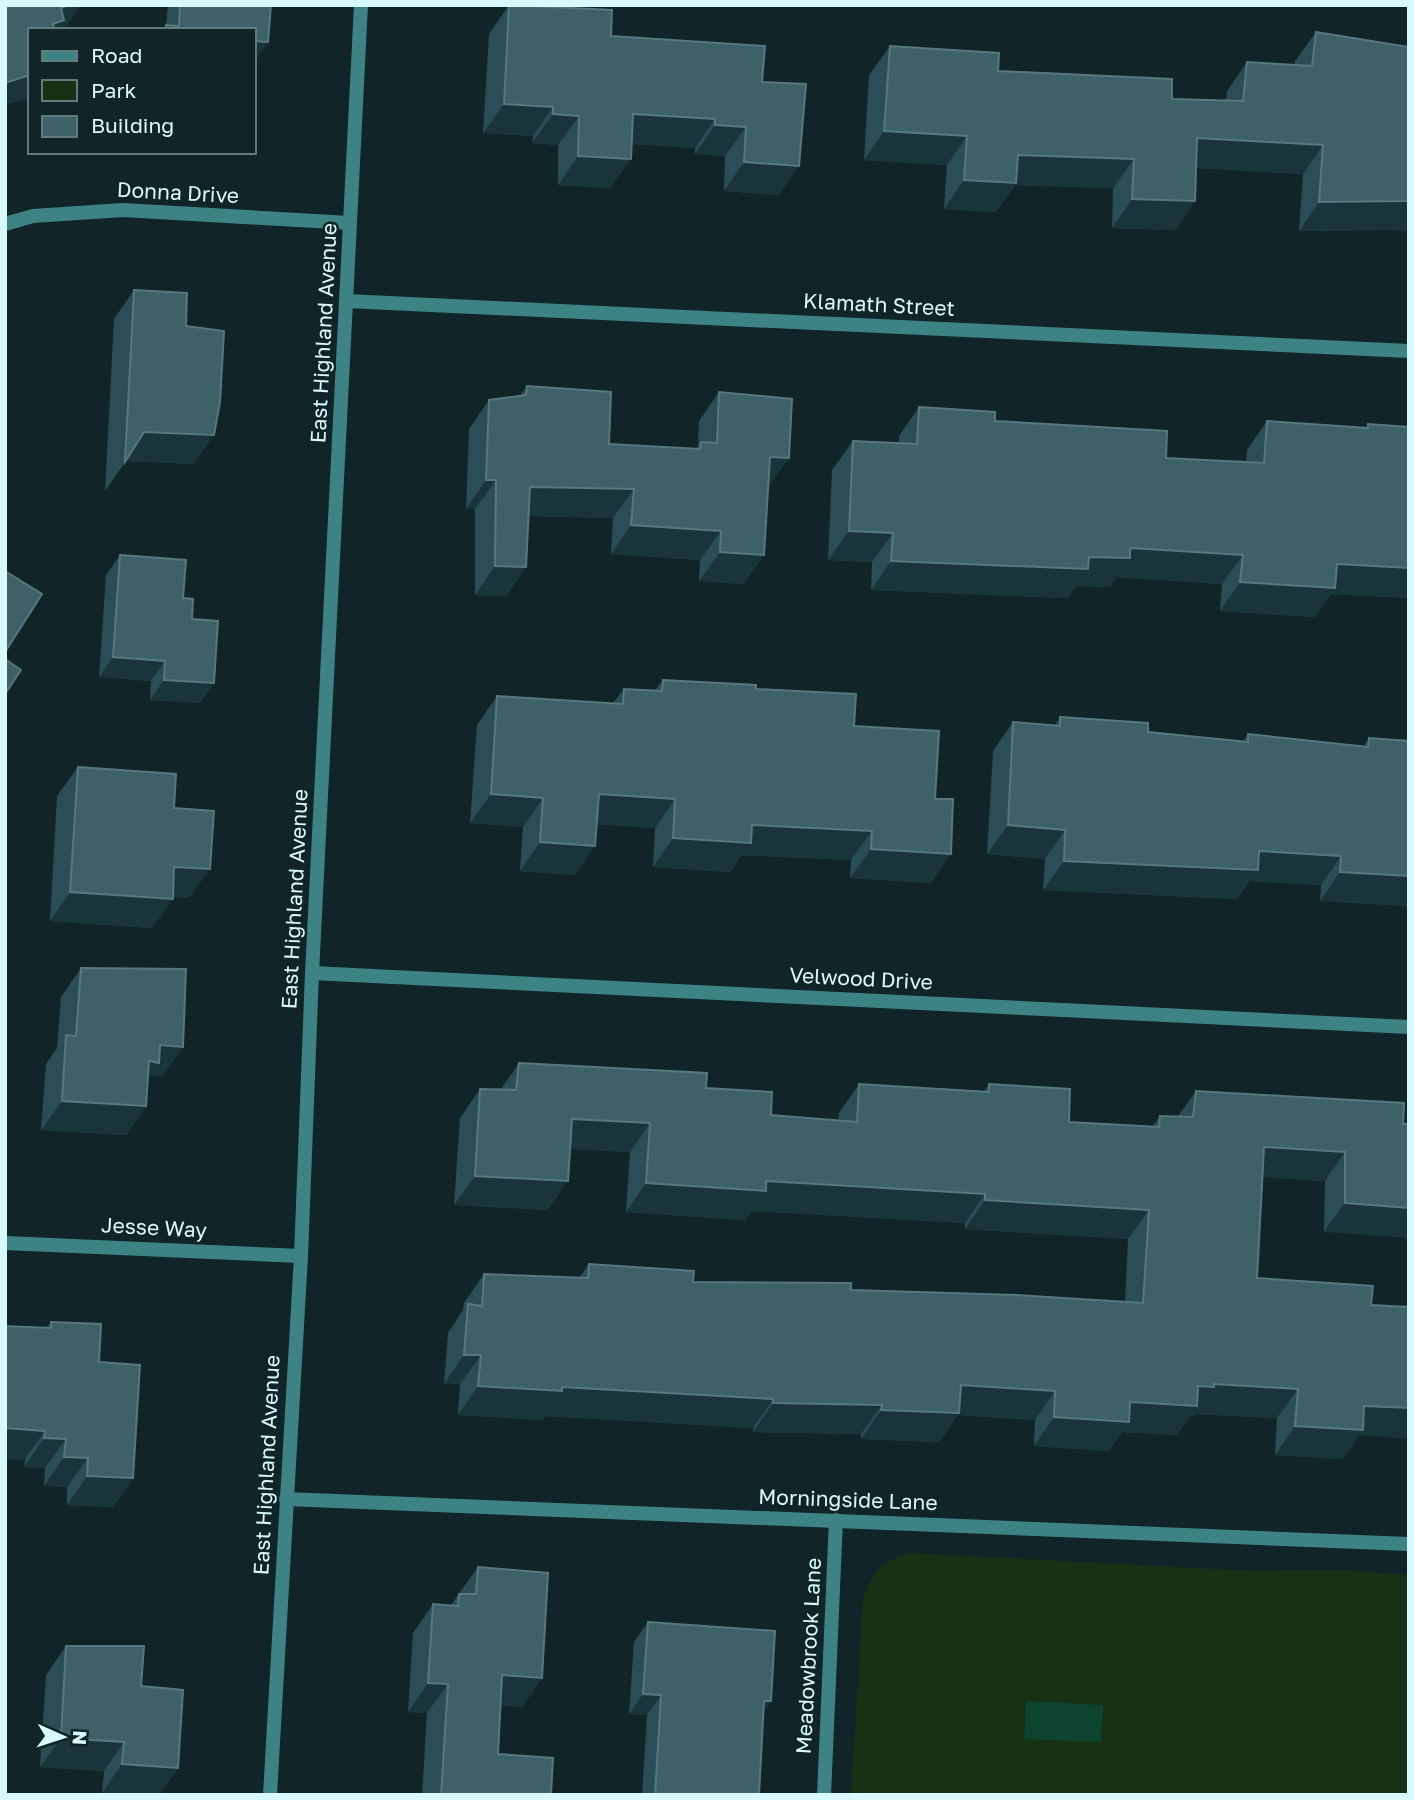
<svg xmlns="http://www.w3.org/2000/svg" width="1414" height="1800" font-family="'Golos Text',sans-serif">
<rect width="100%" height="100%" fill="#112427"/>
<path fill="#163114" d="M908,1553l346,18 85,-1 70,5v220h-558l12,-195c9,-29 17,-36 45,-47z"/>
<polygon fill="#0d442f" points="1026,1701 1103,1705 1101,1742 1024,1739"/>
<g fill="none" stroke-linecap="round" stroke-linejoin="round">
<g stroke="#3e8384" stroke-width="14">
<polyline points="5,224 33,216 123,210 350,223"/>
<polyline points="347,301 1409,351"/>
<polyline points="312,973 1409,1027"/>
<polyline points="5,1243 301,1256"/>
<polyline points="286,1499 1409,1544"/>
<polyline points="824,1795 836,1520"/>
</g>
<polyline stroke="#3e8384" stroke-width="14" points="270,1795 301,1256 312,973 361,5"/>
</g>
<g fill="#2b4d55">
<polygon points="168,5 271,5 254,62 254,30 163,30 166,25"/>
<polygon points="509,5 762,82 779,195 724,191 725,156 695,154 695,148 631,144 610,188 558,185 558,145 532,143 533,136 483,133 489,34"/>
<polygon points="1316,32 1383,230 1299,231 1303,174 1196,168 1195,201 1175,230 1112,228 1113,188 1015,185 996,212 944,209 947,165 864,160 869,75 890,46 998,71 1172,99 1226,100 1227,91 1247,62 1295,65 1295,61"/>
<polygon points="134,290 194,464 126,461 105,491 114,319"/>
<polygon points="527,386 609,444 696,449 698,446 699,421 719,392 768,487 744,584 699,581 700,560 611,554 613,518 528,516 526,567 506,596 475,595 475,509 466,509 469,429 489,400 520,396"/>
<polygon points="919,407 995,421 1166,458 1246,462 1247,450 1267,421 1366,428 1368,424 1409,427 1409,598 1331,594 1315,617 1220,611 1222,584 1116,577 1110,587 1076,586 1068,598 871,590 872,562 828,560 832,470 853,441 899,443 899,436"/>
<polygon points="120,555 183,598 214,683 200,703 150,700 151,681 99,677 106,575"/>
<polygon points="663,680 756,689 854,726 931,883 850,878 851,860 742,855 730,872 653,867 655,828 597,824 575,875 520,871 523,827 470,823 477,725 497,696 613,703 624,689 655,690"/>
<polygon points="1060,717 1148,732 1243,741 1248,734 1363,747 1369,738 1408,740 1409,739 1409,906 1320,901 1321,885 1250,881 1237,899 1043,890 1045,859 987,854 993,751 1013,722 1055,725"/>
<polygon points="78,767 174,808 189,898 173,897 152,928 50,921 57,796"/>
<polygon points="81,968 163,1076 150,1075 148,1078 146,1106 126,1135 41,1130 46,1064 57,1048 61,997"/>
<polygon points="519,1063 706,1088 771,1115 838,1120 839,1113 859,1084 984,1091 989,1084 1069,1122 1153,1126 1160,1116 1178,1116 1196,1091 1403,1124 1324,1232 1325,1181 1263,1177 1257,1278 1359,1435 1342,1459 1275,1455 1277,1418 1195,1414 1193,1416 1190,1416 1177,1435 1122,1432 1109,1451 1034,1446 1035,1420 958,1415 939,1442 861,1439 861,1434 753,1432 753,1428 545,1416 542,1420 458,1415 460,1384 444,1384 448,1333 463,1310 464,1303 484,1274 579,1278 589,1264 693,1282 1125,1302 1128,1239 965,1229 965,1223 752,1211 745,1220 626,1212 630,1152 570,1149 548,1210 454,1205 460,1118 480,1089 501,1089"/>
<polygon points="51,1322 99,1362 133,1478 113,1507 67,1505 67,1487 44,1486 45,1468 24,1467 46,1328"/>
<polygon points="478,1567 542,1678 522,1707 501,1705 498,1754 551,1795 422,1795 427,1713 408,1712 413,1633 433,1604 451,1605"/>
<polygon points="648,1622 763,1712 759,1795 642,1795 647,1715 629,1714 634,1642"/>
<polygon points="66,1646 141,1686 178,1768 159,1795 127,1795 102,1793 104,1771 40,1767 46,1675"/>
</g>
<g fill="#19353b">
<polygon points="69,5 81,5 64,30 46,30 61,8"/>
<polygon points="254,41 268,42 254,62"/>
<polygon points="30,75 30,98 5,105 5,83"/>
<polygon points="504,104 553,107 533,136 483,133"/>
<polygon points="553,114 579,116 558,145 532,143"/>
<polygon points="633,114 715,119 695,148 613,143"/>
<polygon points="715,125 746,127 725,156 695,154"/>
<polygon points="884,131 967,136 947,165 864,160"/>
<polygon points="1197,138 1323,145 1303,174 1177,167"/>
<polygon points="1018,155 1134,159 1113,188 1015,185 996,212 944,209 964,180"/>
<polygon points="578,156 631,159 610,188 558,185"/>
<polygon points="744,162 799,166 779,195 724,191"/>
<polygon points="1132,199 1195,201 1175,230 1112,228"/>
<polygon points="1409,201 1409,231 1383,230 1299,231 1319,202"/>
<polygon points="144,432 214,435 194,464 125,461"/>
<polygon points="770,457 789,458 768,487"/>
<polygon points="486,480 496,480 475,509 466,509"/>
<polygon points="530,487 634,489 613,518 510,516"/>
<polygon points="631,525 721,531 700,560 611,554"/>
<polygon points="849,531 893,533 872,562 828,560"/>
<polygon points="1130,548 1243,555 1222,584 1116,577 1110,587 1076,586 1068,598 871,590 891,561 1089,557"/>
<polygon points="720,552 764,555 744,584 699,581"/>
<polygon points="1337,564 1409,568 1409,598 1331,594 1315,617 1220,611 1240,582"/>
<polygon points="495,566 526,567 506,596 475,595"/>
<polygon points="113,657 165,661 151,681 99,677"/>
<polygon points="164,680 214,683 200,703 150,700"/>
<polygon points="491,794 543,798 523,827 470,823"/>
<polygon points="599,794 675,799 655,828 578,823"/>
<polygon points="752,825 872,831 851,860 742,855 730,872 653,867 673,838"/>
<polygon points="1008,825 1065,830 1045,859 987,854"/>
<polygon points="540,842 595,846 575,875 520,871"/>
<polygon points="871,849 951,854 931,883 850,878"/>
<polygon points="1259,851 1341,856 1321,885 1250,881 1237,899 1043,890 1064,861"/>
<polygon points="174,867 210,869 189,898 154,896"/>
<polygon points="1340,872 1409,876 1409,906 1320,901"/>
<polygon points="70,892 173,899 152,928 50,921"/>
<polygon points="160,1045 183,1047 163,1076 150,1075 138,1092 128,1090"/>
<polygon points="62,1101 146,1106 126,1135 41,1130"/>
<polygon points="572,1119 650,1123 630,1152 551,1148"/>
<polygon points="1264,1147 1345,1152 1325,1181 1244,1176"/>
<polygon points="475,1176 568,1181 548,1210 454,1205"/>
<polygon points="766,1181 985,1194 965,1223 752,1211 745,1220 626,1212 646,1183"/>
<polygon points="985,1200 1149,1210 1128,1239 965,1229"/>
<polygon points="1345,1203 1409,1208 1409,1238 1324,1232"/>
<polygon points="464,1355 481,1355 460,1384 444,1384"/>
<polygon points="1214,1384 1298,1389 1277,1418 1195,1414 1193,1416 1190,1416 1177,1435 1122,1432 1109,1451 1034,1446 1054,1417 1130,1402 1198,1386"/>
<polygon points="961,1385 1055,1391 1035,1420 958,1415 939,1442 861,1439 881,1410"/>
<polygon points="478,1386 562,1387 773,1399 753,1428 545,1416 542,1420 458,1415"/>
<polygon points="773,1403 882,1405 861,1434 753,1432"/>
<polygon points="1364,1406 1409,1408 1409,1439 1359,1435 1342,1459 1275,1455 1295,1426"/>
<polygon points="5,1428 45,1431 24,1460 5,1459"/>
<polygon points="44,1438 66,1439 45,1468 24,1467"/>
<polygon points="64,1457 88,1458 67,1487 44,1486"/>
<polygon points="87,1476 133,1478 113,1507 67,1505"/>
<polygon points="502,1675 542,1678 522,1707 482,1704"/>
<polygon points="428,1683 448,1684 427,1713 408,1712"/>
<polygon points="643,1694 661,1695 647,1715 629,1714"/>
<polygon points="764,1701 771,1701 757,1721"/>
<polygon points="61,1738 124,1742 104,1771 40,1767"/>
<polygon points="122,1764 178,1768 159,1795 127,1795 102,1793"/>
</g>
<g fill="#3e6067" stroke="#56787e" stroke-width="2">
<polygon points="5,5 69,5 61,8 64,20 53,24 54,30 30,30 30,75 5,83"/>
<polygon points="180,5 271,5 268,42 254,41 254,30 166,30 166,25 179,26"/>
<polygon points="509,5 612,10 611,36 765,46 762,82 806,84 799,166 744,162 746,127 715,125 715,119 633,114 631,159 578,156 579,116 553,114 553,107 504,104"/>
<polygon points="1316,32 1409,47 1409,201 1319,202 1323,145 1197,138 1195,201 1132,199 1134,159 1018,155 1016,183 964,180 967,136 884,131 890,46 999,53 998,71 1172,79 1172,99 1243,101 1247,62 1312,66"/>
<polygon points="134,290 187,293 186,326 224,331 220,402 214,435 144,432 125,462"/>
<polygon points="527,386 611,392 609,444 700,449 701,442 717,443 719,392 792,399 789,458 770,457 764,555 720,552 721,531 631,525 634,489 530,487 526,567 495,566 496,480 486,480 489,400 526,395"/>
<polygon points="919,407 995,412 995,421 1167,431 1166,458 1264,463 1267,421 1368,428 1368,424 1409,427 1409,568 1337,564 1335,588 1240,582 1243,555 1130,548 1130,558 1089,557 1088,569 891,561 893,533 849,531 853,441 917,444"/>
<polygon points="120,555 186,560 183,598 193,599 192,619 218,621 214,683 164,680 165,661 113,657"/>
<polygon points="5,571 42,594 5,652"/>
<polygon points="5,659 21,670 5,694"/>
<polygon points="663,680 756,685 756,689 856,694 854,726 939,731 935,799 953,799 951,854 871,849 872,831 752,825 751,843 673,838 675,799 599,794 595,846 540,842 543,798 491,794 497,696 623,704 624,689 662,691"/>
<polygon points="1060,717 1148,723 1148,732 1248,742 1248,734 1368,747 1369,738 1409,741 1409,876 1340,872 1341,856 1259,851 1258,870 1064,861 1065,830 1008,825 1013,722 1060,726"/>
<polygon points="78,767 176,774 174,808 214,811 210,869 174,867 173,899 70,892"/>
<polygon points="81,968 186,969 183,1047 160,1045 159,1063 149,1061 146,1106 62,1101 66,1035 76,1036"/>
<polygon points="519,1063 707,1073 706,1088 772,1092 771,1115 857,1122 859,1084 989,1092 989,1084 1070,1089 1069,1122 1159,1127 1160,1116 1193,1117 1196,1091 1404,1103 1403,1124 1409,1124 1409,1208 1345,1203 1345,1152 1264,1147 1257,1278 1373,1286 1371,1305 1409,1307 1409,1408 1364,1406 1363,1430 1295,1426 1298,1389 1214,1384 1214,1387 1198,1386 1197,1406 1130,1402 1129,1422 1054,1417 1055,1391 961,1385 959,1413 881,1410 882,1405 773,1403 773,1399 562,1387 562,1391 478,1386 481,1355 464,1355 468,1304 482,1306 484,1274 588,1278 589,1264 694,1271 693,1282 851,1283 851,1290 1016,1295 1143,1303 1149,1210 985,1200 985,1194 766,1181 766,1191 646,1183 650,1123 572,1119 568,1181 475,1176 480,1089 516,1090"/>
<polygon points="51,1322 101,1324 99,1362 140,1365 133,1478 87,1476 88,1458 64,1457 66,1439 44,1438 45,1431 5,1428 5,1326 51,1328"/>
<polygon points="478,1567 548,1573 542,1678 502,1675 498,1754 553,1758 551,1795 441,1795 448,1684 428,1683 433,1604 458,1606 459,1594 476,1594"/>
<polygon points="648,1622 775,1631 771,1701 764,1701 759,1795 655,1795 661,1695 643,1694"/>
<polygon points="66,1646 144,1646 141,1686 183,1690 178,1768 122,1764 124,1742 61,1738"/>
</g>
<g text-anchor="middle" stroke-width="5" stroke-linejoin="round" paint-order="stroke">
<g font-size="21" fill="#d9fafd" stroke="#112427">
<text transform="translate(178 193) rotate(3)" y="7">Donna Drive</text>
<text transform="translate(879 305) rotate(3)" y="7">Klamath Street</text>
<text transform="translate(324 333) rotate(-87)" y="7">East Highland Avenue</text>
<text transform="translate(295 899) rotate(-87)" y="7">East Highland Avenue</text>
<text transform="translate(861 979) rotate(3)" y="7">Velwood Drive</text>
<text transform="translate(154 1228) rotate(3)" y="7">Jesse Way</text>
<text transform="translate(267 1465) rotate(-87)" y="7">East Highland Avenue</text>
<text transform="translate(848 1500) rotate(2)" y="7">Morningside Lane</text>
<text transform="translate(809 1656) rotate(-87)" y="7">Meadowbrook Lane</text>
</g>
</g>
<rect width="1414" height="1800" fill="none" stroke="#d9fafd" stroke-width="14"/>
<rect x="28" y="28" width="228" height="126" fill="#112427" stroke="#617a7d" stroke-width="2"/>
<rect x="42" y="51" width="35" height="10" fill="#3e8384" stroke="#617a7d" stroke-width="2"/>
<text x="91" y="63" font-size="21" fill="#d9fafd">Road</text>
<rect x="42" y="80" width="35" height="21" fill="#163114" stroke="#617a7d" stroke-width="2"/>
<text x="91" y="98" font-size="21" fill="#d9fafd">Park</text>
<rect x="42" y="116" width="35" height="21" fill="#3e6067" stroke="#617a7d" stroke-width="2"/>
<text x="91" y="133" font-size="21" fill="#d9fafd">Building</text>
<g transform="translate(63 1737) rotate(93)" stroke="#112427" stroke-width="5" paint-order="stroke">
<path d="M0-5L12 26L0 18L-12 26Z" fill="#d9fafd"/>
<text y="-10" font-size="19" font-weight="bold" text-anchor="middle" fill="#d9fafd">N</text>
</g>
</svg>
